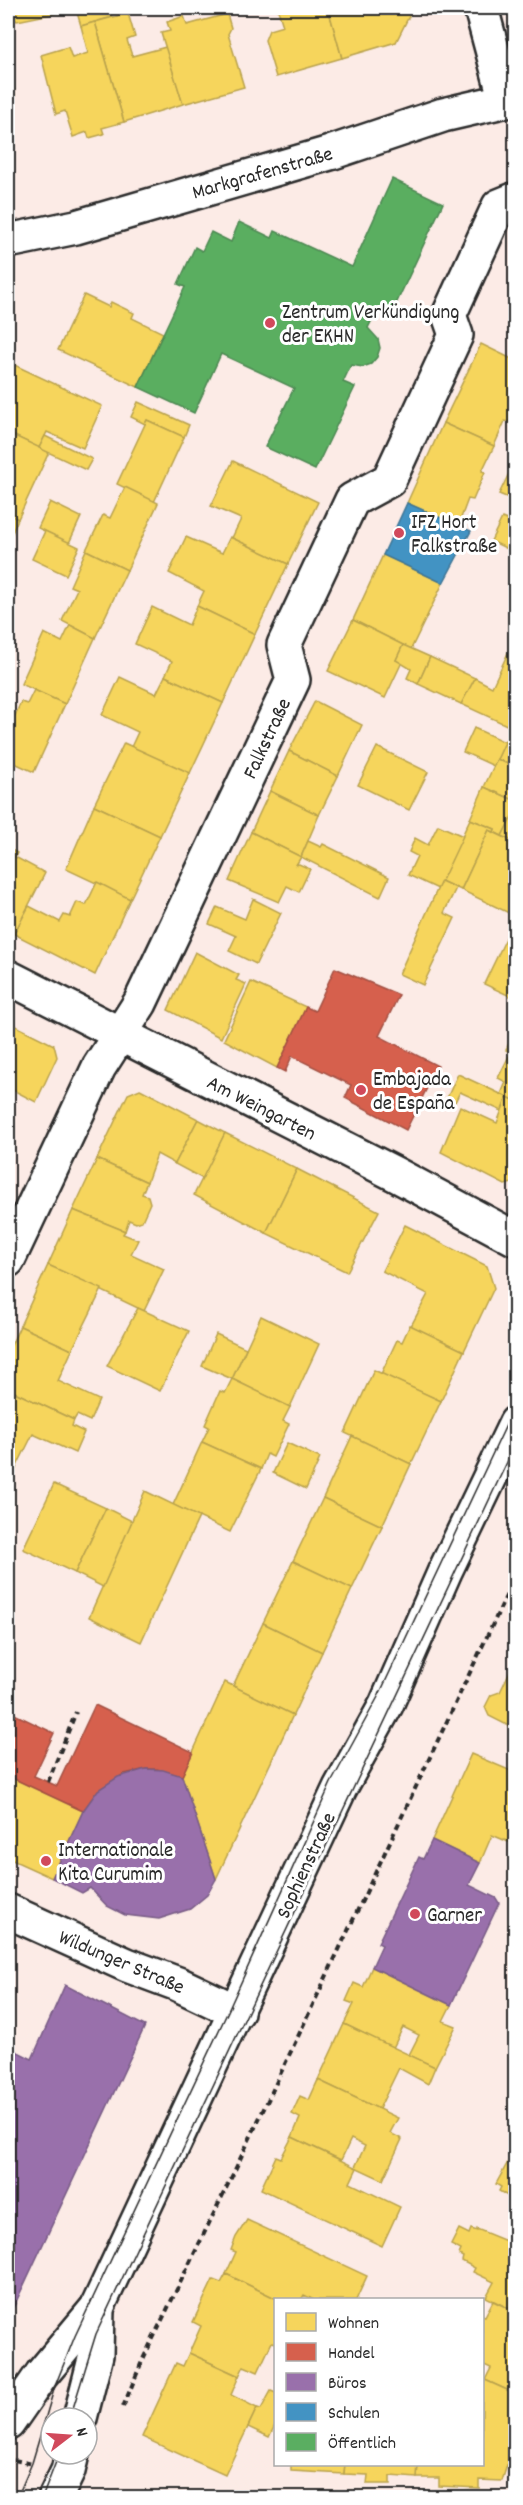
<svg xmlns="http://www.w3.org/2000/svg" width="523" height="2505" font-family="Dekko,sans-serif">
<rect width="100%" height="100%" fill="#fcebe6"/>
<filter id="ink" filterUnits="userSpaceOnUse"><feTurbulence type="fractalNoise" baseFrequency=".0167" numOctaves="2"/><feDisplacementMap in="SourceGraphic" scale="12" xChannelSelector="R" yChannelSelector="G"/><feConvolveMatrix kernelMatrix="1 2 1 2 8 2 1 2 1" color-interpolation-filters="sRGB"/></filter>
<g filter="url(#ink)">
<g fill="#f6d55c" stroke="#b9a24d" stroke-width="1.5">
<polygon points="8,8 110,8 112,17 81,26 76,9 17,21 9,16"/>
<polygon points="279,8 328,8 342,58 276,77 265,40 269,30 283,26 278,10"/>
<polygon points="328,8 413,8 396,42 342,58"/>
<polygon points="128,13 135,37 127,40 132,56 166,47 183,104 124,122 95,22"/>
<polygon points="227,14 231,28 228,34 244,87 183,104 161,33 170,31 167,22 184,16 187,25"/>
<polygon points="95,22 124,122 102,128 104,134 89,138 87,132 73,137 65,111 56,114 41,55 68,47 72,58 88,53 81,26"/>
<polygon points="12,66 15,98 13,146 8,146 8,67"/>
<polygon points="84,295 109,307 111,302 134,313 132,318 163,333 138,387 58,350"/>
<polygon points="481,344 516,361 516,410 510,422 505,421 494,446 443,423"/>
<polygon points="8,362 102,406 83,448 47,432 39,448 8,433"/>
<polygon points="138,402 189,425 184,437 147,420 145,424 131,417"/>
<polygon points="147,420 184,437 154,502 117,484"/>
<polygon points="443,423 494,446 482,471 485,472 473,500 468,499 458,526 407,503"/>
<polygon points="8,433 49,452 18,519 8,514"/>
<polygon points="45,436 92,459 86,470 39,448"/>
<polygon points="516,459 516,501 499,494"/>
<polygon points="233,461 318,502 288,564 232,538 241,519 211,506"/>
<polygon points="125,487 158,503 127,570 86,550 103,515 110,518"/>
<polygon points="50,502 81,517 69,543 38,528"/>
<polygon points="8,514 18,519 8,542"/>
<polygon points="502,518 516,524 516,553 491,541"/>
<polygon points="45,531 79,547 66,575 32,559"/>
<polygon points="186,537 222,553 230,537 288,564 255,634 197,606 204,591 169,573"/>
<polygon points="86,550 127,570 95,638 62,621 77,589 70,586"/>
<polygon points="383,555 443,583 411,649 353,620"/>
<polygon points="197,606 255,634 223,703 165,676 172,661 135,644 152,607 189,625"/>
<polygon points="353,620 403,645 396,660 402,662 385,698 328,671"/>
<polygon points="70,625 95,638 65,704 21,684 44,633 62,642"/>
<polygon points="403,645 430,657 418,684 407,678 411,669 396,660"/>
<polygon points="508,653 516,656 516,718 511,727 461,704 475,678 492,687"/>
<polygon points="430,657 475,678 461,704 418,684"/>
<polygon points="165,676 223,703 190,773 131,747 138,732 102,715 120,677 156,694"/>
<polygon points="34,690 65,704 34,772 8,760 8,731 21,702 27,704"/>
<polygon points="315,701 362,725 338,776 289,751"/>
<polygon points="516,718 516,768 497,759"/>
<polygon points="474,728 505,742 494,766 463,752"/>
<polygon points="124,743 190,773 160,836 94,805"/>
<polygon points="377,747 428,772 409,810 358,785"/>
<polygon points="289,751 338,776 319,815 270,791"/>
<polygon points="497,759 516,768 516,801 484,787"/>
<polygon points="484,787 516,801 516,809 502,836 494,832 495,829 470,819"/>
<polygon points="270,791 319,815 301,857 251,832"/>
<polygon points="94,805 160,836 130,899 66,869"/>
<polygon points="516,809 516,843 502,836"/>
<polygon points="470,819 495,829 494,832 489,830 461,890 441,881"/>
<polygon points="438,825 463,836 438,889 408,875 417,856 409,852 415,838 428,845"/>
<polygon points="489,830 516,843 516,905 511,914 461,890"/>
<polygon points="251,832 301,857 296,865 299,864 310,869 299,892 287,886 279,902 229,881"/>
<polygon points="308,841 321,847 323,844 389,877 380,897 301,857"/>
<polygon points="8,848 17,853 15,857 45,873 14,934 8,931"/>
<polygon points="441,881 456,888 444,913 455,918 423,985 399,974"/>
<polygon points="97,882 130,899 95,975 14,934 29,906 60,922 64,915 70,917 77,902 86,905"/>
<polygon points="253,899 281,913 256,964 229,951 236,936 209,924 217,907 245,919"/>
<polygon points="515,930 516,996 512,997 484,984 509,932 513,934"/>
<polygon points="195,952 239,975 236,980 246,984 221,1038 168,1010"/>
<polygon points="251,982 306,1007 277,1068 224,1040"/>
<polygon points="8,1022 54,1045 57,1057 36,1102 13,1090 8,1100"/>
<polygon points="515,1029 516,1029 516,1101 501,1094 506,1082 498,1078 511,1052 506,1050"/>
<polygon points="458,1074 507,1097 502,1111 460,1092 455,1102 447,1098"/>
<polygon points="140,1089 198,1119 175,1164 157,1154 147,1182 97,1159 128,1094"/>
<polygon points="507,1097 516,1101 516,1182 505,1185 441,1152 460,1106 497,1123"/>
<polygon points="198,1119 225,1133 203,1179 175,1164"/>
<polygon points="225,1133 297,1169 266,1233 194,1195"/>
<polygon points="97,1159 147,1182 142,1194 148,1196 150,1203 142,1221 136,1223 129,1220 125,1231 73,1210"/>
<polygon points="297,1169 379,1211 347,1272 266,1233"/>
<polygon points="73,1210 125,1231 123,1234 138,1240 131,1254 164,1269 144,1311 48,1265"/>
<polygon points="405,1225 487,1266 494,1288 464,1351 411,1326 428,1294 382,1271"/>
<polygon points="48,1265 102,1289 72,1350 20,1326"/>
<polygon points="138,1308 189,1331 160,1391 107,1366"/>
<polygon points="261,1316 319,1344 290,1407 232,1379"/>
<polygon points="410,1325 464,1351 441,1401 381,1374 397,1340 402,1342"/>
<polygon points="20,1326 72,1350 58,1381 99,1400 90,1421 77,1415 74,1420 8,1389 8,1352"/>
<polygon points="216,1334 246,1348 232,1379 202,1366"/>
<polygon points="374,1370 441,1401 411,1464 345,1433"/>
<polygon points="232,1379 290,1407 283,1421 289,1424 273,1457 267,1454 261,1469 202,1442 209,1427 205,1425 220,1391 225,1393"/>
<polygon points="8,1389 74,1420 72,1426 84,1432 75,1453 33,1434 17,1466 8,1461"/>
<polygon points="352,1436 411,1464 382,1526 323,1498"/>
<polygon points="202,1442 261,1469 230,1532 173,1505"/>
<polygon points="287,1443 320,1458 306,1489 273,1473"/>
<polygon points="8,1461 17,1466 8,1487"/>
<polygon points="54,1484 106,1508 75,1573 23,1549"/>
<polygon points="145,1491 199,1517 141,1642 89,1617"/>
<polygon points="323,1498 382,1526 352,1589 293,1561"/>
<polygon points="106,1508 132,1521 103,1587 75,1573"/>
<polygon points="293,1561 352,1589 322,1652 263,1623"/>
<polygon points="263,1623 322,1652 293,1715 233,1686"/>
<polygon points="512,1667 516,1668 516,1732 513,1728 489,1716 485,1707 491,1695 500,1692"/>
<polygon points="225,1682 293,1715 216,1879 182,1776"/>
<polygon points="471,1754 516,1773 516,1845 492,1835 480,1863 432,1840"/>
<polygon points="8,1776 83,1811 52,1878 8,1858"/>
<polygon points="372,1967 451,2005 443,2021 456,2026 435,2067 409,2055 419,2035 403,2027 393,2048 344,2024 354,2004 346,2001 354,1983 363,1987"/>
<polygon points="344,2024 435,2067 428,2084 399,2068 379,2109 318,2080"/>
<polygon points="318,2080 398,2118 390,2133 402,2139 383,2180 355,2167 365,2146 351,2139 341,2160 292,2137 300,2118 292,2114 300,2096 309,2100"/>
<polygon points="292,2137 357,2168 350,2183 400,2207 382,2246 261,2189 276,2156 281,2158"/>
<polygon points="508,2162 516,2166 516,2201 499,2191 501,2187 496,2184"/>
<polygon points="247,2220 367,2276 356,2300 314,2300 304,2295 301,2300 279,2300 226,2274 236,2252 231,2250 236,2237"/>
<polygon points="459,2229 469,2234 471,2229 477,2231 477,2229 516,2245 516,2312 486,2297 494,2282 473,2272 475,2268 462,2261 463,2257 459,2255 461,2250 451,2245"/>
<polygon points="226,2274 279,2300 276,2300 276,2343 272,2342 258,2372 244,2366 239,2376 189,2353 201,2326 193,2322 213,2280 221,2283"/>
<polygon points="493,2301 516,2312 516,2394 485,2380 491,2368 482,2364 482,2315 485,2316"/>
<polygon points="189,2353 239,2376 231,2395 257,2408 225,2475 142,2437 176,2363 183,2366"/>
<polygon points="485,2380 516,2394 516,2450 512,2449 502,2481 479,2480 479,2488 439,2486 439,2478 417,2478 418,2464 482,2464 482,2386"/>
<polygon points="271,2391 276,2393 276,2423 269,2437 248,2427 257,2408 261,2409"/>
<polygon points="291,2464 345,2464 344,2474 291,2471"/>
<polygon points="345,2464 418,2464 417,2478 390,2476 390,2484 367,2484 368,2475 344,2474"/>
</g>
<g fill="#d6604d" stroke="#a35043" stroke-width="1.5">
<polygon points="335,968 399,995 379,1036 438,1066 406,1130 345,1098 351,1085 292,1056 285,1072 277,1068 306,1007 315,1011"/>
<polygon points="95,1705 193,1752 182,1776 157,1769 146,1769 124,1774 98,1790 83,1811 8,1776 8,1711 54,1733 34,1776 57,1786"/>
</g>
<g fill="#9970ab" stroke="#785b85" stroke-width="1.5">
<polygon points="146,1769 163,1770 182,1776 216,1879 207,1895 190,1909 159,1919 125,1915 107,1906 90,1888 82,1893 52,1878 83,1811 98,1790 118,1777"/>
<polygon points="432,1840 480,1863 469,1885 496,1898 499,1903 451,2005 372,1967 382,1945 378,1943 419,1857 423,1859"/>
<polygon points="65,1985 145,2026 8,2319 8,2047 32,2059"/>
</g>
<polygon fill="#4393c3" stroke="#3c7495" stroke-width="1.5" points="407,503 471,531 443,583 383,555"/>
<polygon fill="#5aae61" stroke="#4c8751" stroke-width="1.5" points="392,179 443,203 390,317 377,310 368,328 378,339 380,348 377,357 371,364 363,367 351,365 343,382 355,387 315,470 265,447 294,388 221,354 194,413 138,387 185,287 178,284 195,247 202,251 211,232 231,242 239,222 272,238 275,231 352,267"/>
<g fill="none" stroke-linecap="round" stroke-linejoin="round">
<defs>
<g id="minor">
<polyline points="481,8 506,101"/>
<polyline points="8,241 76,227 330,153 443,115 516,98"/>
<polyline points="8,977 395,1174 516,1239"/>
<polyline points="8,1260 99,1067 140,1003 293,680 284,645 352,500 389,480 456,335 449,315 499,206 516,199"/>
<polyline points="8,1911 127,1965 178,1984 237,2012"/>
<polyline points="80,2418 96,2355 97,2308"/>
<polyline points="8,2423 42,2374 97,2308 340,1788 386,1705 445,1571 516,1423"/>
<polyline points="55,2498 68,2471 72,2454"/>
</g>
</defs>
<use href="#minor" stroke="#2b2b2b" stroke-width="38"/>
<g stroke="#2b2b2b" stroke-width="4" stroke-dasharray="6 4.5" stroke-linecap="butt">
<polyline points="48,1782 76,1712"/>
<polyline points="123,2407 143,2359 233,2174 516,1575"/>
<polyline points="14,2460 33,2464"/>
</g>
<use href="#minor" stroke="#fff" stroke-width="33"/>
<g stroke="#2b2b2b" stroke-width="1.5">
<polyline points="70,2418 96,2334 516,1443"/>
<polyline points="17,2498 32,2463 55,2386 75,2336 229,2009 331,1783 379,1695 516,1404"/>
<polyline points="42,2498 59,2454"/>
</g>
</g>
</g>
<g fill="#d1495b" stroke="#fff" stroke-width="2">
<circle cx="270" cy="323" r="6"/>
<circle cx="399" cy="533" r="6"/>
<circle cx="361" cy="1090" r="6"/>
<circle cx="46" cy="1861" r="6"/>
<circle cx="415" cy="1914" r="6"/>
</g>
<g text-anchor="middle" stroke-width="6" stroke-linejoin="round" paint-order="stroke">
<g font-size="21" fill="#2b2b2b" stroke="#fff">
<text transform="translate(262 172) rotate(-16)" y="7">Markgrafenstraße</text>
<text transform="translate(266 738) rotate(-65)" y="7">Falkstraße</text>
<text transform="translate(262 1107) rotate(27)" y="7">Am Weingarten</text>
<text transform="translate(305 1865) rotate(-65)" y="7">Sophienstraße</text>
<text transform="translate(122 1961) rotate(23)" y="7">Wildunger Straße</text>
</g>
<g font-size="21" fill="#2b2b2b" stroke="#fff" text-anchor="start">
<text x="282" y="318">Zentrum Verkündigung<tspan x="282" dy="24">der EKHN</tspan></text>
<text x="411" y="528">IFZ Hort<tspan x="411" dy="24">Falkstraße</tspan></text>
<text x="373" y="1085">Embajada<tspan x="373" dy="24">de España</tspan></text>
<text x="58" y="1856">Internationale<tspan x="58" dy="24">Kita Curumim</tspan></text>
<text x="427" y="1921">Garner</text>
</g>
</g>
<rect width="523" height="2505" fill="none" stroke="#fff" stroke-width="30"/>
<rect x="15" y="15" width="493" height="2475" fill="none" stroke="#2b2b2b" stroke-width="2" filter="url(#ink)"/>
<rect x="274" y="2298" width="210" height="168" fill="#ffffff" stroke="#aaaaaa" stroke-width="1.5"/>
<rect x="286" y="2313" width="30" height="18" fill="#f6d55c" stroke="#aaaaaa" stroke-width="1.5"/>
<text x="328" y="2328" font-size="18" fill="#2b2b2b">Wohnen</text>
<rect x="286" y="2343" width="30" height="18" fill="#d6604d" stroke="#aaaaaa" stroke-width="1.5"/>
<text x="328" y="2358" font-size="18" fill="#2b2b2b">Handel</text>
<rect x="286" y="2373" width="30" height="18" fill="#9970ab" stroke="#aaaaaa" stroke-width="1.5"/>
<text x="328" y="2388" font-size="18" fill="#2b2b2b">Büros</text>
<rect x="286" y="2403" width="30" height="18" fill="#4393c3" stroke="#aaaaaa" stroke-width="1.5"/>
<text x="328" y="2418" font-size="18" fill="#2b2b2b">Schulen</text>
<rect x="286" y="2433" width="30" height="18" fill="#5aae61" stroke="#aaaaaa" stroke-width="1.5"/>
<text x="328" y="2448" font-size="18" fill="#2b2b2b">Öffentlich</text>
<g transform="translate(69 2436) rotate(73)"><circle r="28" fill="#ffffff" stroke="#aaaaaa" stroke-width="1.5"/>
<path d="M0-4.5L10 22L0 15L-10 22Z" fill="#d1495b"/>
<text y="-9" font-size="16" font-weight="bold" text-anchor="middle" fill="#2b2b2b">N</text>
</g>
</svg>
